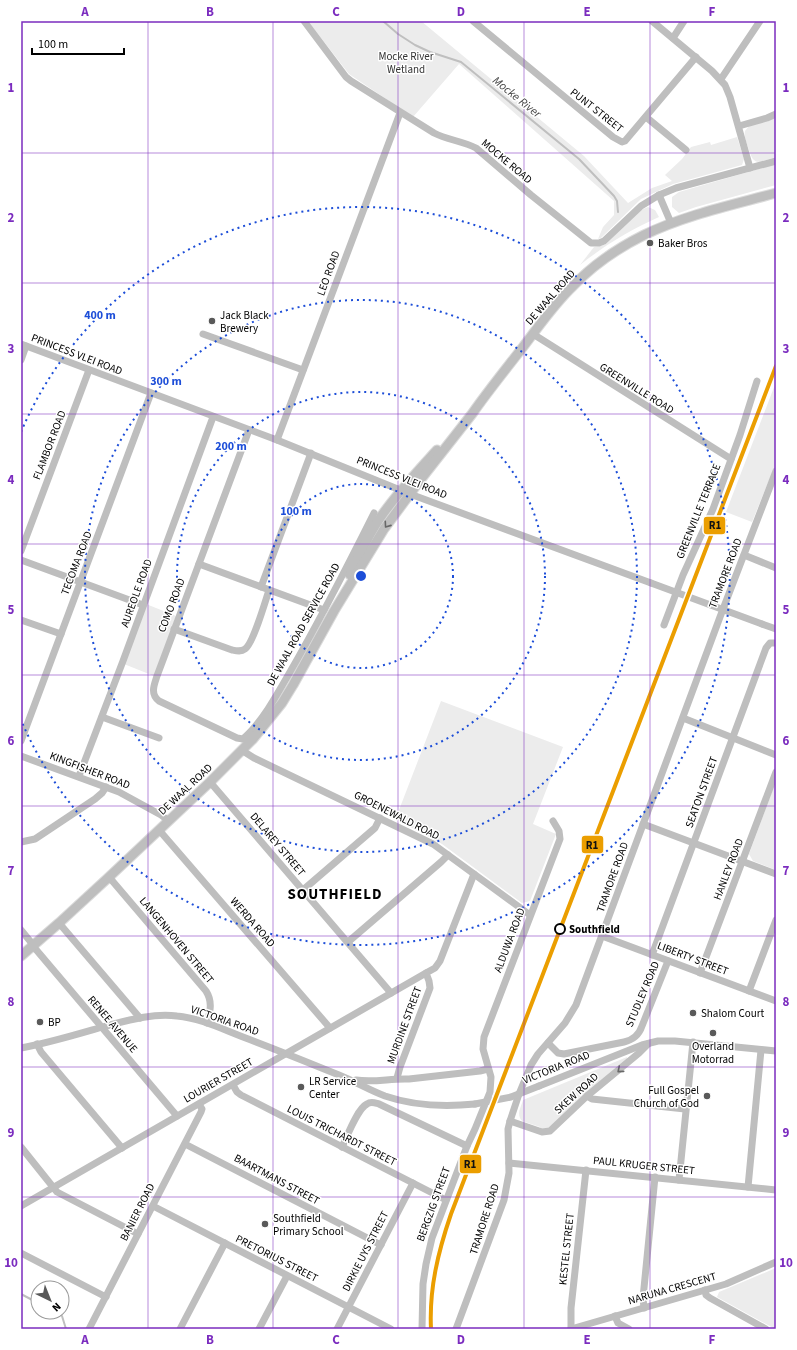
<svg xmlns="http://www.w3.org/2000/svg" width="797" height="1350" font-family="'Source Sans 3',sans-serif">
<rect width="100%" height="100%" fill="#fff"/>
<g fill="#ececec">
<polygon points="308,21 421,21 584,156 628,203 652,188 672,181 665,175 682,159 691,147 710,142 711,145 737,137 744,159 742,165 673,184 641,199 601,238 598,239 603,227 614,215 614,201 459,64 413,117 349,74"/>
<path d="M776,118v39c-18,5 -22,11 -28,-10 -2,-5 -4,-11 -3,-16l4,-5z"/>
<polygon points="776,164 776,185 696,207 679,213 672,207 672,197 679,192"/>
<path d="M648,207l7,3 4,7c-29,13 -54,28 -79,48l14,-18 7,-1 5,-2 35,-34z"/>
<polygon points="776,382 776,466 769,480 752,522 726,512"/>
<polygon points="146,604 176,616 154,676 124,664"/>
<polygon points="441,701 563,747 533,824 556,834 530,901 522,903 442,844 405,824 399,810"/>
<polygon points="776,781 776,870 753,861 749,854"/>
<path d="M627,1057v2l-78,69 -8,1 -1,-2 -18,-6c-6,-7 -1,-14 1,-21z"/>
<polygon points="776,1268 776,1326 775,1329 717,1297 719,1292"/>
</g>
<g fill="none" stroke-linecap="round" stroke-linejoin="round">
<g stroke="#bfbfbf" stroke-width="2">
<polyline points="383,21 398,34 415,45 430,52 461,62 579,159 614,196 617,201 618,212"/>
<polyline points="21,1294 38,1303"/>
<polyline points="56,1312 62,1316 66,1329"/>
</g>
<defs>
<g id="major">
<path d="M350,575c9,-20 18,-39 30,-57 17,-25 37,-46 57,-68"/>
<path d="M21,956l38,-33 50,-46 101,-95 43,-43 29,-36 11,-18 41,-74 50,-82 37,-50 51,-65c16,-23 34,-45 51,-67 16,-21 31,-43 50,-61 20,-21 45,-38 71,-51 41,-20 88,-30 132,-42"/>
</g>
</defs>
<use href="#major" stroke="#dbdbdb" stroke-width="11"/>
<g stroke="#bebebe" stroke-width="7">
<path d="M304,21l42,56 5,4 83,52c13,7 29,8 42,15l55,47 60,48h8l5,-2 37,-35 18,-11 17,-7 100,-27"/>
<polyline points="473,21 613,137 622,142 625,141 696,57"/>
<polyline points="652,21 712,71 725,85 730,97 750,168"/>
<polyline points="673,38 684,21"/>
<polyline points="721,79 760,21"/>
<polyline points="646,117 686,150"/>
<polyline points="739,126 767,118 776,114"/>
<polyline points="659,195 671,223"/>
<polyline points="203,334 303,370"/>
<polyline points="533,334 731,459"/>
<polyline points="21,344 277,440 410,494 651,583"/>
<polyline points="21,360 26,346"/>
<path d="M249,430l-92,246c-3,9 -7,18 2,25l78,37 6,1 2,-2c17,-15 33,-44 45,-65 30,-52 57,-105 84,-159"/>
<polyline points="277,440 400,113"/>
<polyline points="21,551 89,370"/>
<polyline points="744,555 776,568"/>
<polyline points="21,560 143,605"/>
<polyline points="199,564 324,610"/>
<polyline points="261,587 311,453"/>
<polyline points="21,620 61,634"/>
<polyline points="762,624 776,629"/>
<polyline points="664,625 683,575 713,509 740,435 757,381"/>
<path d="M174,629l58,21c5,1 9,2 13,-1 8,-5 20,-47 24,-59"/>
<polyline points="102,717 159,738"/>
<polyline points="683,718 776,755"/>
<polyline points="21,741 151,393"/>
<polyline points="243,751 254,758 433,844 530,915"/>
<polyline points="21,756 119,792 161,815 169,821"/>
<polyline points="79,776 123,661 213,417"/>
<polyline points="210,782 391,993"/>
<polyline points="643,824 776,874"/>
<polyline points="159,830 330,1028"/>
<polyline points="21,842 35,839 95,799 102,793 106,787"/>
<path d="M109,877l97,114c7,11 4,21 1,32"/>
<polyline points="303,890 375,828 380,818"/>
<polyline points="59,923 140,1018"/>
<polyline points="21,930 30,941 33,946 177,1116"/>
<polyline points="602,936 776,1001"/>
<polyline points="348,942 441,862 448,855"/>
<polyline points="652,955 766,648 770,643 776,643"/>
<polyline points="700,973 776,772"/>
<polyline points="749,991 776,920"/>
<path d="M548,1043l10,10 6,1 60,-12c9,-2 15,-7 18,-16l26,-65"/>
<polyline points="37,1044 41,1052 122,1148"/>
<path d="M21,1048c28,-5 57,-14 85,-22 23,-6 47,-13 71,-10 23,2 45,13 66,21 32,12 64,25 96,38 15,6 30,15 46,21 29,10 60,11 90,8"/>
<polyline points="397,1078 400,1067 430,988 429,981 426,973 435,968 440,961 474,874"/>
<path d="M356,1080c18,3 35,-2 53,-1l71,-8 8,-2"/>
<polyline points="233,1085 237,1092 241,1095 446,1200"/>
<polyline points="539,1086 642,1045 658,1041 675,1041 776,1051"/>
<polyline points="587,1096 592,1099 685,1109"/>
<polyline points="510,1121 542,1132 550,1131 587,1096 639,1053 648,1044"/>
<polyline points="185,1144 381,1245"/>
<polyline points="21,1147 57,1192 138,1234"/>
<path d="M342,1147c5,-10 15,-38 25,-43 4,-3 8,-1 12,0l88,42"/>
<polyline points="509,1163 776,1190"/>
<polyline points="679,1180 693,1042"/>
<polyline points="748,1187 761,1050"/>
<polyline points="21,1206 426,973"/>
<polyline points="153,1206 391,1329"/>
<polyline points="21,1253 106,1297"/>
<polyline points="705,1290 706,1295 710,1298 766,1329"/>
<polyline points="644,1308 643,1298 655,1177"/>
<polyline points="615,1316 618,1323 629,1329"/>
<polyline points="89,1329 201,1112 202,1109 199,1104"/>
<polyline points="180,1329 225,1243"/>
<polyline points="259,1329 287,1276"/>
<polyline points="337,1329 413,1183"/>
<polyline points="422,1329 423,1284 426,1264 432,1238 467,1146 475,1129 490,1092 491,1077 483,1049 484,1037 560,839 559,831 553,821"/>
<polyline points="456,1329 504,1200 509,1173 508,1129 510,1121 519,1094 531,1065 538,1054 565,1023 576,1005 720,617 776,471"/>
<polyline points="571,1329 726,1284 776,1262"/>
<polyline points="571,1329 571,1308 586,1170"/>
</g>
<use href="#major" stroke="#bebebe" stroke-width="9"/>
<g stroke="#bebebe" stroke-width="7">
<polyline points="651,583 762,624"/>
<polyline points="475,1104 511,1097 539,1086"/>
</g>
<defs>
<path id="rail-1" d="M431,1329c-2,-40 7,-77 20,-115l325,-848"/>
</defs>
<use href="#rail-1" stroke="#fff" stroke-width="7"/>
<use href="#rail-1" stroke="#eb9e00" stroke-width="4"/>
</g>
<defs><path id="oneway-chevron" d="M-2-3.5L2.5 0L-2 3.5" fill="none" stroke-width="1.6" stroke-linecap="round" stroke-linejoin="round"/></defs>
<g stroke="#686868">
<use href="#oneway-chevron" transform="translate(387 525) rotate(125)"/>
<use href="#oneway-chevron" transform="translate(620 1070) rotate(140)"/>
</g>
<path fill="none" stroke="#7b2cbf" stroke-width="1" stroke-opacity="0.55" d="M148,21v1308M273,21v1308M398,21v1308M524,21v1308M650,21v1308M21,153h755M21,283h755M21,414h755M21,544h755M21,675h755M21,806h755M21,936h755M21,1067h755M21,1197h755"/>
<g fill="none" stroke="#1d4ed8" stroke-width="2" stroke-dasharray="2 4">
<circle cx="361" cy="576" r="92"/>
<circle cx="361" cy="576" r="184"/>
<circle cx="361" cy="576" r="276"/>
<path d="M21 432A369 369 0 1 1 21 720"/>
</g>
<g fill="#595959" stroke="#fff" stroke-width="1.5">
<circle cx="650" cy="243" r="4"/>
<circle cx="212" cy="321" r="4"/>
<circle cx="693" cy="1013" r="4"/>
<circle cx="40" cy="1022" r="4"/>
<circle cx="713" cy="1033" r="4"/>
<circle cx="301" cy="1087" r="4"/>
<circle cx="707" cy="1096" r="4"/>
<circle cx="265" cy="1224" r="4"/>
</g>
<circle fill="#fff" stroke="#000" stroke-width="2" cx="560" cy="929" r="5"/>
<g text-anchor="middle" stroke-width="3" stroke-linejoin="round" paint-order="stroke">
<g font-size="11" fill="#333" stroke="#fff">
<text x="406" y="60">Mocke River<tspan x="406" dy="13">Wetland</tspan></text>
</g>
<g font-size="11" fill="#000" stroke="#fff">
<text transform="translate(597 110) rotate(38)" y="4">PUNT STREET</text>
<text transform="translate(507 161) rotate(40)" y="4">MOCKE ROAD</text>
<text transform="translate(328 273) rotate(-70)" y="4">LEO ROAD</text>
<text transform="translate(550 297) rotate(-49)" y="4">DE WAAL ROAD</text>
<text transform="translate(77 354) rotate(21)" y="4">PRINCESS VLEI ROAD</text>
<text transform="translate(637 388) rotate(32)" y="4">GREENVILLE ROAD</text>
<text transform="translate(49 445) rotate(-69)" y="4">FLAMBOR ROAD</text>
<text transform="translate(402 477) rotate(22)" y="4">PRINCESS VLEI ROAD</text>
<text transform="translate(698 511) rotate(-68)" y="4">GREENVILLE TERRACE</text>
<text transform="translate(76 563) rotate(-69)" y="4">TECOMA ROAD</text>
<text transform="translate(725 573) rotate(-69)" y="4">TRAMORE ROAD</text>
<text transform="translate(136 593) rotate(-70)" y="4">AUREOLE ROAD</text>
<text transform="translate(171 605) rotate(-69)" y="4">COMO ROAD</text>
<text transform="translate(303 624) rotate(-61)" y="4">DE WAAL ROAD SERVICE ROAD</text>
<text transform="translate(90 770) rotate(21)" y="4">KINGFISHER ROAD</text>
<text transform="translate(185 789) rotate(-43)" y="4">DE WAAL ROAD</text>
<text transform="translate(701 792) rotate(-70)" y="4">SEATON STREET</text>
<text transform="translate(397 815) rotate(27)" y="4">GROENEWALD ROAD</text>
<text transform="translate(278 844) rotate(50)" y="4">DELAREY STREET</text>
<text transform="translate(728 869) rotate(-69)" y="4">HANLEY ROAD</text>
<text transform="translate(612 877) rotate(-70)" y="4">TRAMORE ROAD</text>
<text transform="translate(253 922) rotate(49)" y="4">WERDA ROAD</text>
<text transform="translate(177 940) rotate(50)" y="4">LANGENHOVEN STREET</text>
<text transform="translate(509 940) rotate(-69)" y="4">ALDUWA ROAD</text>
<text transform="translate(693 958) rotate(21)" y="4">LIBERTY STREET</text>
<text transform="translate(642 994) rotate(-67)" y="4">STUDLEY ROAD</text>
<text transform="translate(225 1020) rotate(19)" y="4">VICTORIA ROAD</text>
<text transform="translate(113 1024) rotate(50)" y="4">RENEE AVENUE</text>
<text transform="translate(404 1025) rotate(-70)" y="4">MURDINE STREET</text>
<text transform="translate(556 1067) rotate(-22)" y="4">VICTORIA ROAD</text>
<text transform="translate(218 1080) rotate(-30)" y="4">LOURIER STREET</text>
<text transform="translate(576 1093) rotate(-42)" y="4">SKEW ROAD</text>
<text transform="translate(342 1135) rotate(27)" y="4">LOUIS TRICHARDT STREET</text>
<text transform="translate(644 1165) rotate(6)" y="4">PAUL KRUGER STREET</text>
<text transform="translate(277 1179) rotate(28)" y="4">BAARTMANS STREET</text>
<text transform="translate(433 1204) rotate(-70)" y="4">BERGZIG STREET</text>
<text transform="translate(137 1212) rotate(-63)" y="4">BANIER ROAD</text>
<text transform="translate(484 1219) rotate(-72)" y="4">TRAMORE ROAD</text>
<text transform="translate(566 1249) rotate(-84)" y="4">KESTEL STREET</text>
<text transform="translate(365 1251) rotate(-63)" y="4">DIRKIE UYS STREET</text>
<text transform="translate(277 1258) rotate(27)" y="4">PRETORIUS STREET</text>
<text transform="translate(672 1288) rotate(-16)" y="4">NARUNA CRESCENT</text>
</g>
<g font-size="11" fill="#000" stroke="#fff" text-anchor="start">
<text x="658" y="247">Baker Bros</text>
<text x="220" y="319">Jack Black<tspan x="220" dy="13">Brewery</tspan></text>
<text x="701" y="1017">Shalom Court</text>
<text x="48" y="1026">BP</text>
<text x="713" y="1050" text-anchor="middle">Overland<tspan x="713" dy="13">Motorrad</tspan></text>
<text x="309" y="1085">LR Service<tspan x="309" dy="13">Center</tspan></text>
<text x="699" y="1094" text-anchor="end">Full Gospel<tspan x="699" dy="13">Church of God</tspan></text>
<text x="273" y="1222">Southfield<tspan x="273" dy="13">Primary School</tspan></text>
</g>
<g font-size="11" font-weight="bold" fill="#000" stroke="#fff" text-anchor="start">
<text x="569" y="933">Southfield</text>
</g>
<g font-size="12" font-style="italic" fill="#444" stroke="#fff">
<text transform="translate(517 97) rotate(39)" y="4">Mocke River</text>
</g>
<g font-size="15" font-weight="bold" letter-spacing="1" fill="#000" stroke="#fff">
<text x="335" y="899">SOUTHFIELD</text>
</g>
</g>
<circle cx="361" cy="576" r="6" fill="#1d4ed8" stroke="#fff" stroke-width="2"/>
<g font-size="12" text-anchor="middle" font-weight="bold" fill="#1d4ed8" stroke="#fff" stroke-width="3" stroke-linejoin="round" paint-order="stroke">
<text x="100" y="319">400 m</text>
<text x="166" y="385">300 m</text>
<text x="231" y="450">200 m</text>
<text x="296" y="515">100 m</text>
</g>
<g stroke="#fff" stroke-width="1.5">
<rect x="703" y="516" width="23" height="19" rx="4" fill="#eb9e00"/>
<rect x="581" y="835" width="23" height="19" rx="4" fill="#eb9e00"/>
<rect x="459" y="1154" width="23" height="20" rx="4" fill="#eb9e00"/>
</g>
<g font-size="11" text-anchor="middle" font-weight="bold" fill="#111">
<text x="715" y="529">R1</text>
<text x="592" y="849">R1</text>
<text x="470" y="1168">R1</text>
</g>
<rect width="797" height="1350" fill="none" stroke="#ffffff" stroke-width="44"/>
<g transform="translate(50 1300) rotate(137)"><circle r="19" fill="#ffffff" stroke="#999999"/>
<path d="M0-3L7 15L0 10L-7 15Z" fill="#595959"/>
<text y="-6" font-size="11" font-weight="bold" text-anchor="middle" fill="#000000">N</text>
</g>
<path d="M32 48v6h92v-6" fill="none" stroke="#000000" stroke-width="2"/>
<text x="38" y="48" font-size="12" fill="#000000" stroke="#ffffff" stroke-width="3" paint-order="stroke">100 m</text>
<rect x="22" y="22" width="753" height="1306" fill="none" stroke="#7b2cbf" stroke-width="1.5"/>
<g font-size="13" text-anchor="middle" font-weight="bold" fill="#7b2cbf">
<text x="85" y="16">A</text>
<text x="210" y="16">B</text>
<text x="336" y="16">C</text>
<text x="461" y="16">D</text>
<text x="587" y="16">E</text>
<text x="712" y="16">F</text>
<text x="11" y="92">1</text>
<text x="786" y="92">1</text>
<text x="11" y="222">2</text>
<text x="786" y="222">2</text>
<text x="11" y="353">3</text>
<text x="786" y="353">3</text>
<text x="11" y="484">4</text>
<text x="786" y="484">4</text>
<text x="11" y="614">5</text>
<text x="786" y="614">5</text>
<text x="11" y="745">6</text>
<text x="786" y="745">6</text>
<text x="11" y="875">7</text>
<text x="786" y="875">7</text>
<text x="11" y="1006">8</text>
<text x="786" y="1006">8</text>
<text x="11" y="1137">9</text>
<text x="786" y="1137">9</text>
<text x="11" y="1267">10</text>
<text x="786" y="1267">10</text>
<text x="85" y="1344">A</text>
<text x="210" y="1344">B</text>
<text x="336" y="1344">C</text>
<text x="461" y="1344">D</text>
<text x="587" y="1344">E</text>
<text x="712" y="1344">F</text>
</g>
</svg>
